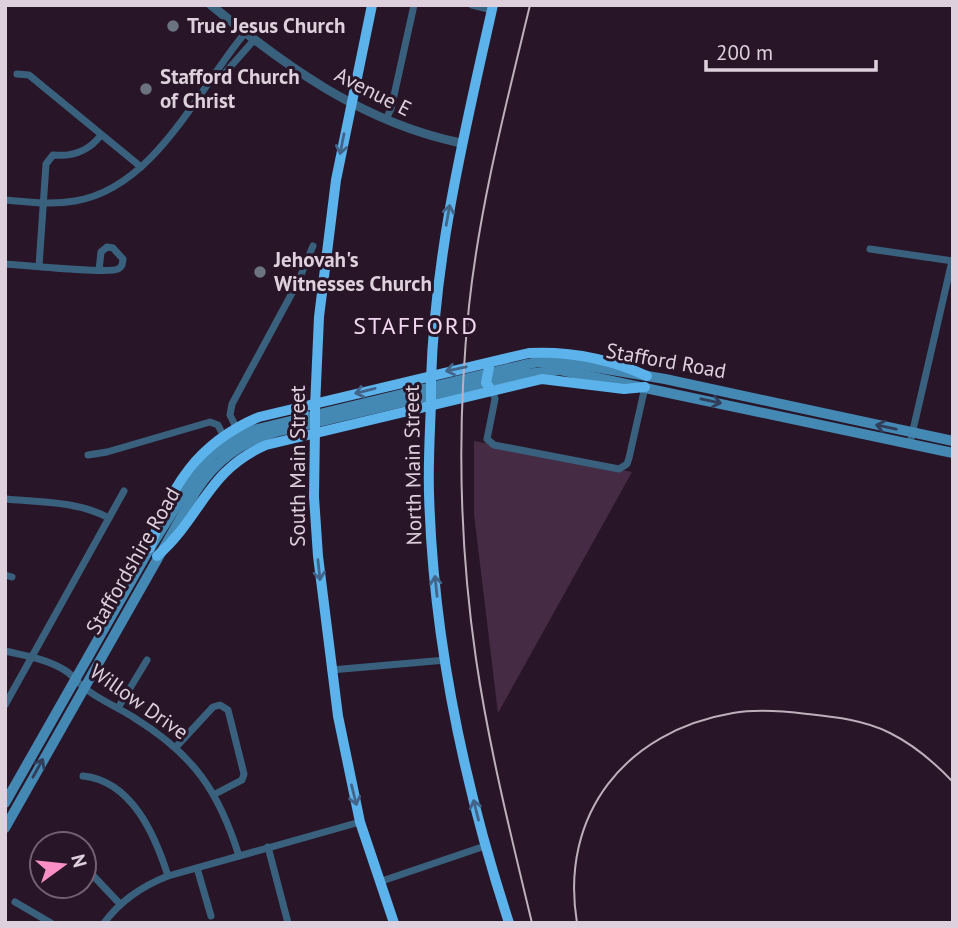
<svg xmlns="http://www.w3.org/2000/svg" width="958" height="928" font-family="'PT Sans',sans-serif">
<rect width="100%" height="100%" fill="#281628"/>
<polygon fill="#452b44" points="474,441 632,472 498,713 474,514"/>
<g fill="none" stroke-linecap="round" stroke-linejoin="round">
<g stroke="#39617d" stroke-width="7">
<polyline points="472,5 492,10"/>
<polyline points="17,74 29,75 141,167"/>
<polyline points="215,78 224,74 254,40"/>
<polyline points="386,119 391,109 414,5"/>
<path d="M5,200c23,2 47,5 70,1 80,-13 123,-112 170,-168"/>
<polyline points="870,249 953,261"/>
<path d="M5,264c17,1 104,10 113,5 5,-3 4,-5 5,-10l-10,-11 -6,-1 -6,5 -2,18"/>
<path d="M39,266l7,-102 7,-9c20,2 36,-4 48,-20"/>
<polyline points="298,282 308,281 322,291"/>
<polyline points="493,392 495,399 487,439 494,445 619,469 627,464 629,458 645,387"/>
<polyline points="236,427 230,415 232,404 298,282 313,246"/>
<polyline points="910,443 952,261"/>
<polyline points="88,455 107,452 210,422 218,425 223,435"/>
<path d="M5,499c34,3 73,2 104,19"/>
<polyline points="5,575 12,577"/>
<path d="M5,651c21,5 43,8 61,20 9,6 15,16 24,21 14,10 31,17 46,27 58,36 83,73 103,137"/>
<polyline points="331,670 446,660"/>
<polyline points="5,705 124,491"/>
<polyline points="118,708 147,660"/>
<polyline points="176,747 213,707 220,705 228,710 244,774 242,780 215,794"/>
<path d="M83,776c49,5 72,59 85,100"/>
<polyline points="53,838 62,844"/>
<polyline points="268,847 288,923"/>
<polyline points="84,866 119,903"/>
<polyline points="197,868 211,916"/>
<polyline points="379,882 485,846"/>
<polyline points="15,902 51,923"/>
<path d="M104,923c17,-23 38,-37 64,-47l192,-54"/>
</g>
<path stroke="#39617d" stroke-width="9" d="M211,5c75,62 153,118 250,138"/>
<g stroke="#4488b4" stroke-width="10">
<polyline points="5,803 150,548 192,481 213,455 239,437 254,430 523,365 538,362 570,363 665,379 953,441"/>
<path d="M5,828l191,-337c20,-31 45,-49 80,-59l242,-57 42,-5 393,83"/>
</g>
<g stroke="#5cb2ea" stroke-width="10">
<path d="M431,380c4,-128 34,-250 62,-375"/>
<path d="M431,402c-1,30 -3,61 -2,91 4,145 35,292 80,430"/>
<polyline points="315,407 319,317 336,180 372,5"/>
<polyline points="315,428 314,497 318,556 338,716 360,822 394,923"/>
<path d="M150,548c20,-62 48,-105 109,-131l270,-64c41,-2 81,6 118,23"/>
<path d="M157,556c45,-39 49,-85 109,-111l276,-66 82,10 21,-2"/>
</g>
<g stroke="#bdafbc" stroke-width="2">
<path d="M530,5c-24,100 -50,199 -61,301 -12,117 -10,236 7,353 13,88 35,177 56,264"/>
<path d="M577,923c-18,-109 49,-192 156,-210 24,-4 50,-2 74,1 28,3 57,6 83,19 24,12 45,30 63,49"/>
</g>
<g stroke="#5cb2ea" stroke-width="10">
<polyline points="489,367 486,383 489,387"/>
<polyline points="431,400 431,380"/>
<polyline points="315,428 315,408"/>
<polyline points="302,430 303,412"/>
</g>
</g>
<defs><path id="oneway-shaft" d="M-6 0H5M1.5-3L5.5 0L1.5 3" fill="none" stroke-width="1.6" stroke-linecap="round" stroke-linejoin="round" transform="scale(1.75)"/></defs>
<g stroke="#426489">
<use href="#oneway-shaft" transform="translate(342 144) rotate(101)"/>
<use href="#oneway-shaft" transform="translate(448 215) rotate(-80)"/>
<use href="#oneway-shaft" transform="translate(456 369) rotate(168)"/>
<use href="#oneway-shaft" transform="translate(365 391) rotate(166)"/>
<use href="#oneway-shaft" transform="translate(319 570) rotate(84)"/>
<use href="#oneway-shaft" transform="translate(436 586) rotate(-96)"/>
<use href="#oneway-shaft" transform="translate(354 795) rotate(76)"/>
<use href="#oneway-shaft" transform="translate(476 810) rotate(-104)"/>
</g>
<g stroke="#323e59">
<use href="#oneway-shaft" transform="translate(711 401) rotate(12)"/>
<use href="#oneway-shaft" transform="translate(886 427) rotate(-168)"/>
<use href="#oneway-shaft" transform="translate(38 768) rotate(-61)"/>
</g>
<g fill="#6b7280" stroke="#281628" stroke-width="2.5">
<circle cx="173" cy="26" r="7"/>
<circle cx="146" cy="89" r="7"/>
<circle cx="260" cy="272" r="7"/>
</g>
<g text-anchor="middle" stroke-width="6" stroke-linejoin="round" paint-order="stroke">
<g font-size="21" font-weight="bold" fill="#ded1dd" stroke="#281628" text-anchor="start">
<text x="187" y="33">True Jesus Church</text>
<text x="160" y="84">Stafford Church<tspan x="160" dy="24">of Christ</tspan></text>
<text x="274" y="267">Jehovah's<tspan x="274" dy="24">Witnesses Church</tspan></text>
</g>
<g font-size="21" fill="#ded1dd" stroke="#281628">
<text transform="translate(373 92) rotate(27)" y="7">Avenue E</text>
<text transform="translate(666 361) rotate(10)" y="7">Stafford Road</text>
<text transform="translate(413 465) rotate(-91)" y="7">North Main Street</text>
<text transform="translate(298 466) rotate(-90)" y="7">South Main Street</text>
<text transform="translate(133 561) rotate(-60)" y="7">Staffordshire Road</text>
<text transform="translate(139 702) rotate(35)" y="7">Willow Drive</text>
</g>
<g font-size="24" letter-spacing="2" fill="#f0d7ef" stroke="#281628">
<text x="416" y="334">STAFFORD</text>
</g>
</g>
<rect width="958" height="928" fill="none" stroke="#ded1dd" stroke-width="14"/>
<g transform="translate(63 865) rotate(75)"><circle r="33" fill="#281628" stroke="#716170" stroke-width="2"/>
<path d="M0-5L12 26L0 18L-12 26Z" fill="#fa8fc6"/>
<text y="-10" font-size="19" font-weight="bold" text-anchor="middle" fill="#ded1dd">N</text>
</g>
<path d="M706 60v10h170v-10" fill="none" stroke="#ded1dd" stroke-width="3.5"/>
<text x="716" y="60" font-size="21" fill="#ded1dd" stroke="#281628" stroke-width="5" paint-order="stroke">200 m</text>
</svg>
